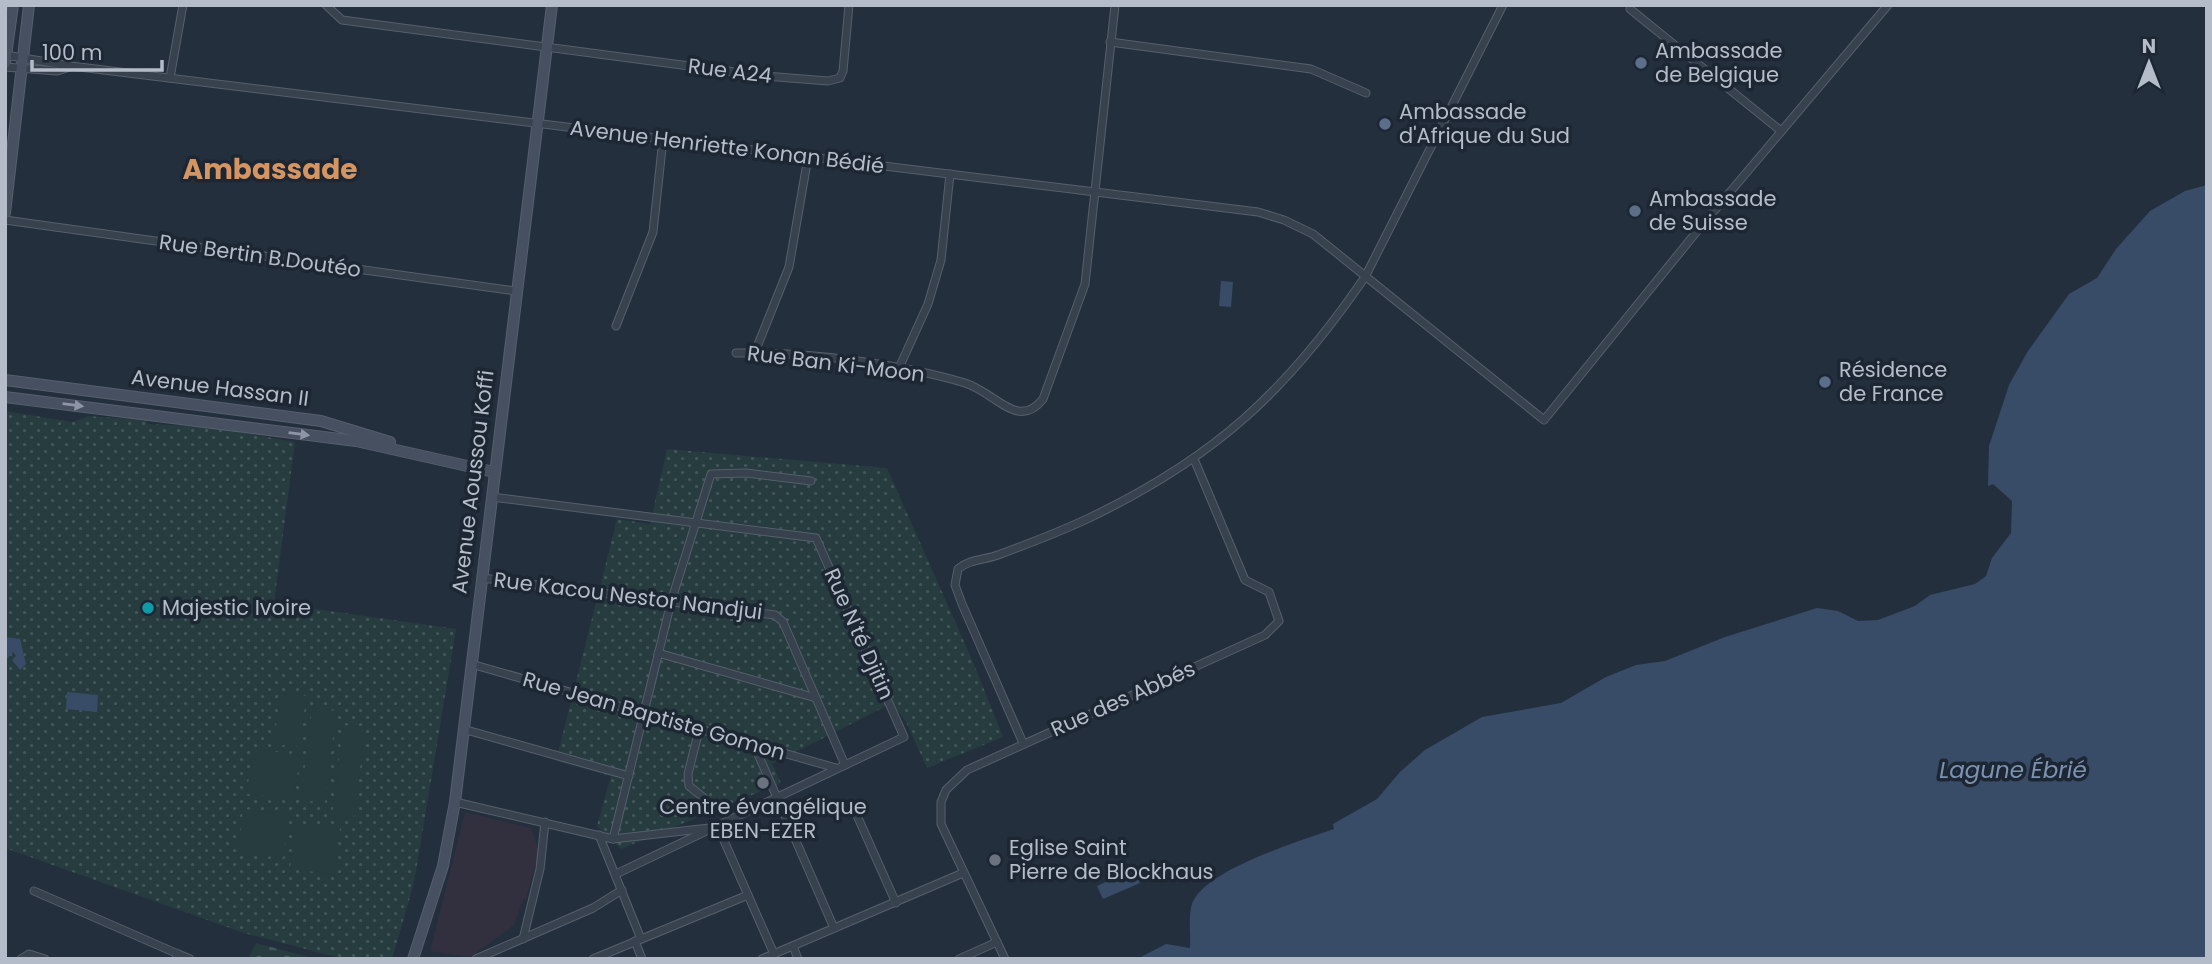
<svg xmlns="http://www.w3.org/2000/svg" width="2212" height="964" font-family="Poppins,sans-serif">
<defs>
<pattern id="grass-dots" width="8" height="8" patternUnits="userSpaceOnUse" patternTransform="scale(1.75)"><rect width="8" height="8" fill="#263c3f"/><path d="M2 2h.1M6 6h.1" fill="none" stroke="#435659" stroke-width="1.8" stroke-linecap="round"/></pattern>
<pattern id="cemetery-stones" width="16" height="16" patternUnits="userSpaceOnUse" patternTransform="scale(1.75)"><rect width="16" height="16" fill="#263c3f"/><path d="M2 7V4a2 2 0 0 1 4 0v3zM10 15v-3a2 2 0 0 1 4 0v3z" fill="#435659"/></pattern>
</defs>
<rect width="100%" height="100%" fill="#242f3e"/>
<polygon fill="#32303f" points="465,812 531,828 539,852 526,899 523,899 514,925 470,957 430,951"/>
<g fill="url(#grass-dots)">
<polygon points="5,411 73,422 88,416 146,420 148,424 211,427 295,442 274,603 456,629 414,883 392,959 340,958 244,933 5,848"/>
<polygon points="667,449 887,468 973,662 1003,737 927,768 906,722 892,703 772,764 781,783 621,849 597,826 611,776 556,761 617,519 650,524"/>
</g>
<polygon fill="url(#cemetery-stones)" points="256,943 316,959 248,959"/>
<g fill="#263c3f">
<polygon points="280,693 306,696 300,747 274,744"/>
<polygon points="312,708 336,711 325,803 301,800"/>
<polygon points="343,725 365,727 354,820 332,818"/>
<polygon points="252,749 300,755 294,799 247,794"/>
<polygon points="243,809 288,814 283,858 238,853"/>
<polygon points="295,823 340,828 334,874 290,869"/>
</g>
<g fill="#394c67">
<path d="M2207,185v774h-1070l29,-15 24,4c1,-13 -2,-32 2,-44 12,-34 108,-63 142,-75l-1,-5 44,-25 23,-27 25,-22 57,-33 79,-14 45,-26 30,-12 29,-4 60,-24 92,-29 21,3 20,10 20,-1 37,-14 15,-11 45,-11 11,-8 6,-18 19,-25 1,-32 -19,-17 -5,2 1,-40 20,-61 19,-34 41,-57 28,-16 19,-29 34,-38 35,-20z"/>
<polygon points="1221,281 1233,282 1231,307 1219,306"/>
<polygon points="5,637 20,639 26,664 20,670 12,660 16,656 13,652 5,661"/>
<polygon points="67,692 98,695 97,712 66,709"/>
<polygon points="1134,869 1140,883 1103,899 1097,886"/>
</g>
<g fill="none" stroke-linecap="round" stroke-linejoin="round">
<defs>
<g id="street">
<polyline points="326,5 342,20 765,76 828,81 840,78 843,71 849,5"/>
<polyline points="1630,9 1781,131"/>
<polyline points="1110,42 1311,69 1366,93"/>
<polyline points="5,55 71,66 1258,212 1284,220 1313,234 1544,420 1698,230 1888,5"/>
<polyline points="5,67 57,71 70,67"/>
<polyline points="170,78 183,5"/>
<polyline points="5,220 515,291"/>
<polyline points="616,326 653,232 663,139"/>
<polyline points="755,352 789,267 808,157"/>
<path d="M736,353c70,-1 162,10 229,30 30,9 53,48 78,16l42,-115 30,-279"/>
<polyline points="899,368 928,304 941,260 950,174"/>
<polyline points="492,497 816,538 904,737 616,874"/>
<polyline points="482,578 775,615 783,622 845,765"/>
<polyline points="658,653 816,698"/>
<polyline points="471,664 836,768"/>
<polyline points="463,729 629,776"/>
<polyline points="699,730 688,774 689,786 704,798"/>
<path d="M1023,743l-61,-139 -7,-19 3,-16c12,-10 26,-9 40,-14 30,-11 61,-23 89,-36 128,-61 199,-127 278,-242l138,-272"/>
<polyline points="754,745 834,928"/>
<polyline points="455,802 613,839 718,827 774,954"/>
<polyline points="855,811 896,903"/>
<polyline points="599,835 641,939"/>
<polyline points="613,839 671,602 711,474 746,473 811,481"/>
<polyline points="34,891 178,954 176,959"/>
<polyline points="523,939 540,869 545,822"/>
<polyline points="635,941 642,959"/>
<polyline points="793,946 798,959"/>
<polyline points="178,954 190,959"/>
<polyline points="21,959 29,954 45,959"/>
<polyline points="476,959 593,908 622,890"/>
<polyline points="593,959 748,895"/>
<polyline points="762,959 963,873"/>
<polyline points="959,959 997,942"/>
<polyline points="1005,959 941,824 941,802 946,790 967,770 1265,635 1279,621 1269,592 1245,580 1194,459"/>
</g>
<g id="secondary">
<polyline points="5,63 13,5"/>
<polyline points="5,213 29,5"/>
<polyline points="5,380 321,421 390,442"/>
<polyline points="5,397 356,441 494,472"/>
<polyline points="413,959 443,866 455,802 552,5"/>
</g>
</defs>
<use href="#street" stroke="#565f6c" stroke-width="9"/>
<use href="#secondary" stroke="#565f6c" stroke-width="12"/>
<use href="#street" stroke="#38414e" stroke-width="7"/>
<use href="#secondary" stroke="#465061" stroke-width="10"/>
</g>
<defs><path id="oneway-solid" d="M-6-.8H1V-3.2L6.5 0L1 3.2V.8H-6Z" transform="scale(1.75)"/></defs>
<g fill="#8e96a5">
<use href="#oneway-solid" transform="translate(73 405) rotate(7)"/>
<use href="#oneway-solid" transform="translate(299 434) rotate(7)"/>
</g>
<g fill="#5c6f8a" stroke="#1d2633" stroke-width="2.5">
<circle cx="1641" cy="63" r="7"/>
<circle cx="1385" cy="124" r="7"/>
<circle cx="1635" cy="211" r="7"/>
<circle cx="1825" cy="382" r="7"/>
</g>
<circle fill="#0f9aa8" stroke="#1d2633" stroke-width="2.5" cx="148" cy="608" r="7"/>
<g fill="#6b7280" stroke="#1d2633" stroke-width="2.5">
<circle cx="763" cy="783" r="7"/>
<circle cx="995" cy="860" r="7"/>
</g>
<g text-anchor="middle" stroke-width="7" stroke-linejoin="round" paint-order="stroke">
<g font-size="21" fill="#b4bcc9" stroke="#1d2633" text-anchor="start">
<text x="1655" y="58">Ambassade<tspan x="1655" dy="24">de Belgique</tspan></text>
<text x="1399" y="119">Ambassade<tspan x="1399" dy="24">d'Afrique du Sud</tspan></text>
<text x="1649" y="206">Ambassade<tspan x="1649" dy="24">de Suisse</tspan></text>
<text x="1839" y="377">Résidence<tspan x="1839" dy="24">de France</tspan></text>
<text x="162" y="615">Majestic Ivoire</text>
<text x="763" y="814" text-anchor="middle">Centre évangélique<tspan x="763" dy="24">EBEN-EZER</tspan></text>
<text x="1009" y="855">Eglise Saint<tspan x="1009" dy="24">Pierre de Blockhaus</tspan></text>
</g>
<g font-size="21" fill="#b4bcc9" stroke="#1d2633">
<text transform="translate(730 71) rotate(7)" y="7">Rue A24</text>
<text transform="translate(727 147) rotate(7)" y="7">Avenue Henriette Konan Bédié</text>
<text transform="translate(260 256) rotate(8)" y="7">Rue Bertin B.Doutéo</text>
<text transform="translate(836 364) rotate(7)" y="7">Rue Ban Ki-Moon</text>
<text transform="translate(220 388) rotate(7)" y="7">Avenue Hassan II</text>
<text transform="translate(473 482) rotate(-83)" y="7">Avenue Aoussou Koffi</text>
<text transform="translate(628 596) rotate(7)" y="7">Rue Kacou Nestor Nandjui</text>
<text transform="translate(859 634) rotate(66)" y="7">Rue N'té Djitin</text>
<text transform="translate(1123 699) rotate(-24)" y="7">Rue des Abbés</text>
<text transform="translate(654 716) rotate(16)" y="7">Rue Jean Baptiste Gomon</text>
</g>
<g font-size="23" font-style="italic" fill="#7c92b1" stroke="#1d2633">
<text x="2013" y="778">Lagune Ébrié</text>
</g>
<g font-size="28" font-weight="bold" fill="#d59563" stroke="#1d2633">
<text x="270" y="179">Ambassade</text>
</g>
</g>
<rect width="2212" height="964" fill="none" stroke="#b4bcc9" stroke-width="14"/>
<g transform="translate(2149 63)" stroke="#1d2633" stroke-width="5" paint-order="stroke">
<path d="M0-5L12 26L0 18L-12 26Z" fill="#b4bcc9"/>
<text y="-10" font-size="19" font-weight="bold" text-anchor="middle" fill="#b4bcc9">N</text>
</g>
<path d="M32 60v10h130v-10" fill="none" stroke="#b4bcc9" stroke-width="3.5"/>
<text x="42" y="60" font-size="21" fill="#b4bcc9" stroke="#1d2633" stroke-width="5" paint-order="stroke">100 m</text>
</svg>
